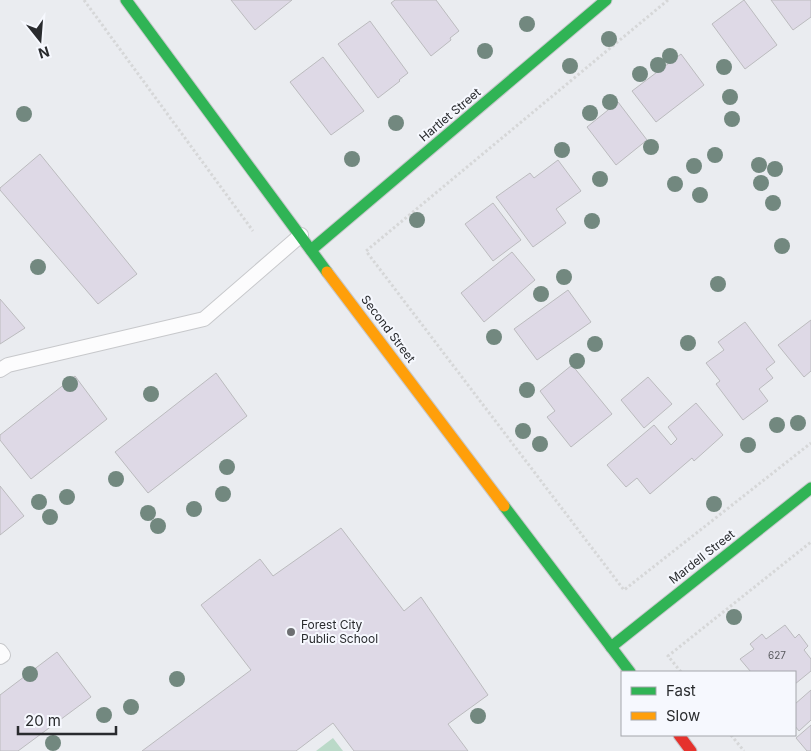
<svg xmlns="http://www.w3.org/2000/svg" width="811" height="751" font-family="Inter,sans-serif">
<rect width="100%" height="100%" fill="#eaecf0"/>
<polygon fill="#bad9c8" points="333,738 343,751 316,751"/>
<g fill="#ded9e6" stroke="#bbbbbe">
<polygon points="231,0 292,0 255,30"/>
<polygon points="395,0 436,0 459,31 450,38 451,40 431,56 391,3"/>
<polygon points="744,0 777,45 745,69 712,24"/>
<polygon points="771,0 811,0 811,17 793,30"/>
<polygon points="370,21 408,73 399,80 400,81 378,98 338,44"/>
<polygon points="681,54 704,85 656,122 632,91"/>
<polygon points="323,57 364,111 331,135 290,82"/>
<polygon points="618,102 647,140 616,165 587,127"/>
<polygon points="40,154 137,274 98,304 0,190 0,188"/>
<polygon points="558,160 581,191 556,209 566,223 533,247 496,197 530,173 534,178"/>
<polygon points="493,203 521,240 493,261 465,224"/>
<polygon points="512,252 535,280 484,322 461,293"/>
<polygon points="568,290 591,322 537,360 514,329"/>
<polygon points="0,299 25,328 0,344"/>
<polygon points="811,320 811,371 804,377 778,345"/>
<polygon points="745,322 775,362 766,369 773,378 759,389 768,401 743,420 716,384 720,381 706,363 724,350 718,342"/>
<polygon points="572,365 612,414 571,447 547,417 555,411 540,391"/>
<polygon points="216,373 247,416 148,493 115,452"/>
<polygon points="75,376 107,419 31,479 0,440 0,435"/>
<polygon points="648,377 672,404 644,428 621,400"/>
<polygon points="696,403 723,435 694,461 692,458 650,494 637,478 626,487 607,465 654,425 671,445 677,439 668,427"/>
<polygon points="0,486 24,516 0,535"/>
<polygon points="341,528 404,611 421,597 488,695 448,724 468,751 354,751 333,723 296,751 142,751 251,670 201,605 260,559 273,576"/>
<polygon points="785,625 795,638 799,634 808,646 804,650 811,659 811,671 795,684 795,672 751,672 740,659 754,649 750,644 762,634 766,639"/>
<polygon points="57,652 91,697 18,751 0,751 0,695"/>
<polygon points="811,690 811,720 799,731 795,726 795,704"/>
<polygon points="811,725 811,751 807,751 796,738"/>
</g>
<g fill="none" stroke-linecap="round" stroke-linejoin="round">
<defs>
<g id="lane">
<polyline points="0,370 8,365 204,319 301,235"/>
<polyline points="0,651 3,655 0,657"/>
</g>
<g id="fast">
<polyline points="126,0 327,272"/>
<polyline points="311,250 606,0"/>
<polyline points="504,506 630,672"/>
<polyline points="611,647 811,488"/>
</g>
<polyline id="slow" points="327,272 504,506"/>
<polyline id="jam" points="679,735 691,751"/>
</defs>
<use href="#lane" stroke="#c7c8cb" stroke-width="16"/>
<use href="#fast" stroke="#c7c8cb" stroke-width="13"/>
<use href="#slow" stroke="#c7c8cb" stroke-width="13"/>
<use href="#jam" stroke="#c7c8cb" stroke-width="13"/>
<g stroke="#d6d7d8" stroke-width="3" stroke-dasharray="2.5 2.5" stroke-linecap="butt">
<polyline points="84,0 253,231"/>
<polyline points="668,0 366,251 624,590 811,443"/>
<polyline points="681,672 668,656 811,542"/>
<polyline points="731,735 744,751"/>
</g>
<use href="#lane" stroke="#fcfcfd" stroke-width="14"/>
<use href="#fast" stroke="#30b455" stroke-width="11"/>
<use href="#slow" stroke="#ff9f0a" stroke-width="11"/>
<use href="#jam" stroke="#e5322d" stroke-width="11"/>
</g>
<g fill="#72887f">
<circle cx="527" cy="24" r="8"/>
<circle cx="609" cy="39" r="8"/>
<circle cx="485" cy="51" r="8"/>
<circle cx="670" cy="56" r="8"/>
<circle cx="658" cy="65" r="8"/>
<circle cx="570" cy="66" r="8"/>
<circle cx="724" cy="67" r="8"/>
<circle cx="640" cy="74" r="8"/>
<circle cx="730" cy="97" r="8"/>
<circle cx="610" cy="102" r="8"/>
<circle cx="590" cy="113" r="8"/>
<circle cx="24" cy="114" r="8"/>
<circle cx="732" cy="119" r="8"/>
<circle cx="396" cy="123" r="8"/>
<circle cx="651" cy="147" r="8"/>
<circle cx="562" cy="150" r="8"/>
<circle cx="715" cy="155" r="8"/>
<circle cx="352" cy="159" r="8"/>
<circle cx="759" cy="165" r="8"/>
<circle cx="694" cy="166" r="8"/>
<circle cx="775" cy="169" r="8"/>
<circle cx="600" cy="179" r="8"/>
<circle cx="761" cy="183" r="8"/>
<circle cx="675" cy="184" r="8"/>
<circle cx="700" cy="195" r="8"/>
<circle cx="773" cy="203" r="8"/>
<circle cx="417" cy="220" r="8"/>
<circle cx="592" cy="221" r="8"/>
<circle cx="782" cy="246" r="8"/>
<circle cx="38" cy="267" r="8"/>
<circle cx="564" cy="277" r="8"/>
<circle cx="718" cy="284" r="8"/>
<circle cx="541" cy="294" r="8"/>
<circle cx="494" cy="337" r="8"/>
<circle cx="688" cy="343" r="8"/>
<circle cx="595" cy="344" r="8"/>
<circle cx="577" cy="361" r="8"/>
<circle cx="70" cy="384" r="8"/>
<circle cx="527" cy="390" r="8"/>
<circle cx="151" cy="394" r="8"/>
<circle cx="798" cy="423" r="8"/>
<circle cx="777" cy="425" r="8"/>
<circle cx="523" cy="431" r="8"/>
<circle cx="540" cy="444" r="8"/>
<circle cx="748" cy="445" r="8"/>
<circle cx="227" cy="467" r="8"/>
<circle cx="116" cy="479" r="8"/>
<circle cx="223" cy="494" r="8"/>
<circle cx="67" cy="497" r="8"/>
<circle cx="39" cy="502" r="8"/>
<circle cx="714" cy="504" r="8"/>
<circle cx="194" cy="509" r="8"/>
<circle cx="148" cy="513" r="8"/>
<circle cx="50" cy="517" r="8"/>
<circle cx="158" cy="526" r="8"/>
<circle cx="734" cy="617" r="8"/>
<circle cx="30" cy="674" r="8"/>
<circle cx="177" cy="679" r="8"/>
<circle cx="131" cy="707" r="8"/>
<circle cx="104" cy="715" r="8"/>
<circle cx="478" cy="716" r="8"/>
<circle cx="53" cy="743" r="8"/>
</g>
<circle fill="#6d6f72" stroke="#f6f8fe" stroke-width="2" cx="291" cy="632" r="5"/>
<g text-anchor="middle" stroke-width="4" stroke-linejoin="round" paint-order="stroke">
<g font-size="10" fill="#57585d">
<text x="777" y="659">627</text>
</g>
<g font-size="12" fill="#292b2e" stroke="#f6f8fe">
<text transform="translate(450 115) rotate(-40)" y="4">Hartlet Street</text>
<text transform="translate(388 329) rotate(53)" y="4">Second Street</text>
<text transform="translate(702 557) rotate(-38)" y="4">Mardell Street</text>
</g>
<g font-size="12" fill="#292b2e" stroke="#f6f8fe" text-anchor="start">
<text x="301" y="629">Forest City<tspan x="301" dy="14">Public School</tspan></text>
</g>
</g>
<rect x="621" y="671" width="175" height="65" fill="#f6f8fe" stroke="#a4a6ab"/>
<rect x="631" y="687" width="25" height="8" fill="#30b455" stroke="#a4a6ab"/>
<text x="666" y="696" font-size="15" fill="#292b2e">Fast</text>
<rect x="631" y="712" width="25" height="8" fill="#ff9f0a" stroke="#a4a6ab"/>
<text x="666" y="721" font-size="15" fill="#292b2e">Slow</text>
<g transform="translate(40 40) rotate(163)" stroke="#f6f8fe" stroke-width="4" paint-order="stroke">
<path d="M0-4L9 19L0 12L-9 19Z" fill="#292b2e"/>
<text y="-8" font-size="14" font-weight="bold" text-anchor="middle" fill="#292b2e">N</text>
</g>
<path d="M18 726v8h98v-8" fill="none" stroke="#292b2e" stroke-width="2.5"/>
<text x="25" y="726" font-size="15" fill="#292b2e" stroke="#f6f8fe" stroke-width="4" paint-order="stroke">20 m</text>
</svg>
